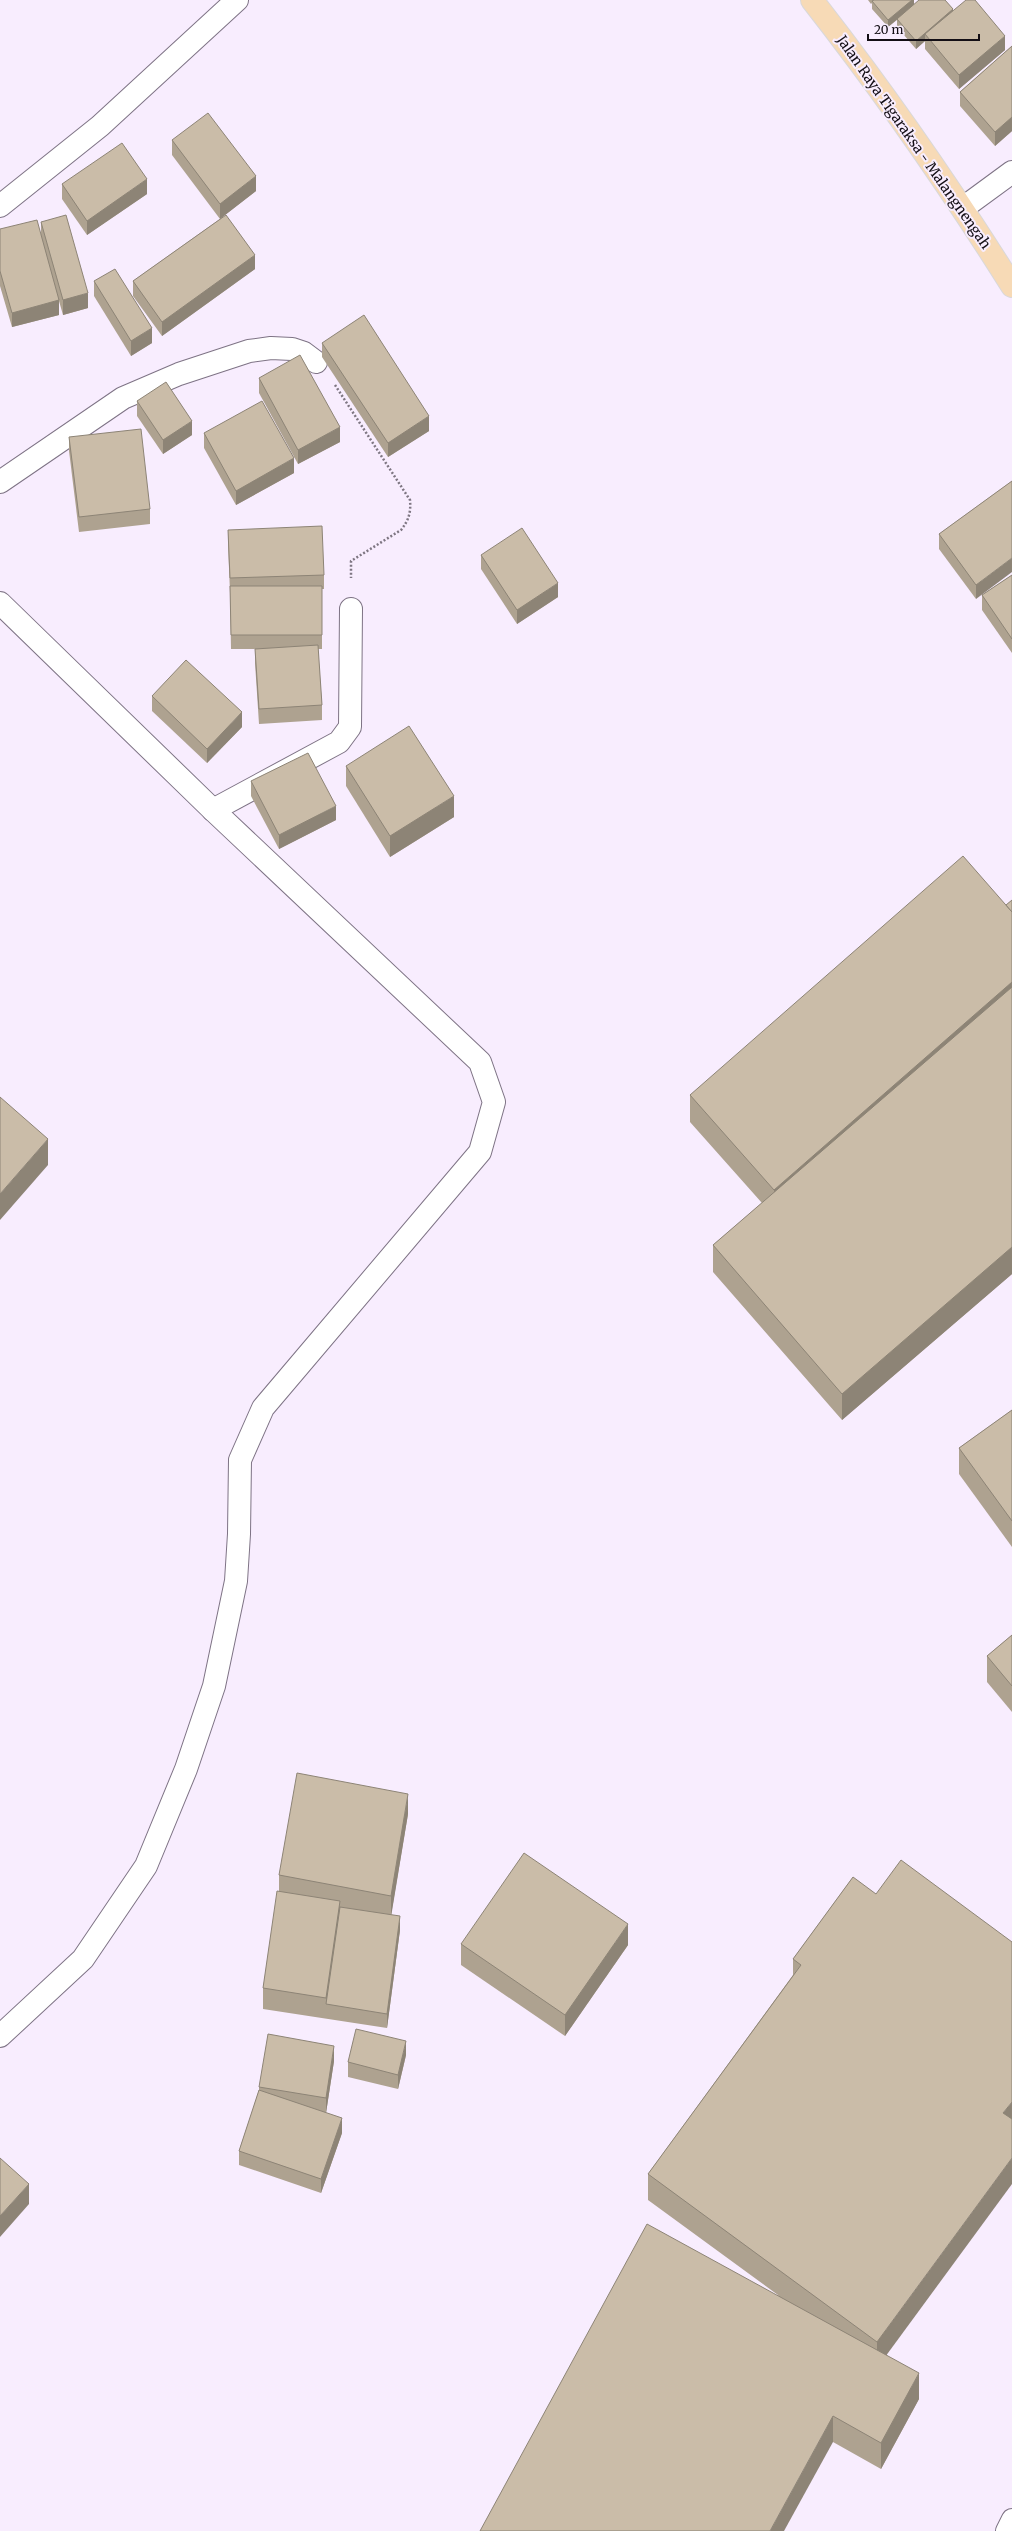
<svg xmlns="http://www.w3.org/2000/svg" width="1012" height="2531" font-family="Merriweather,serif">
<rect width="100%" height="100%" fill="#f8edfe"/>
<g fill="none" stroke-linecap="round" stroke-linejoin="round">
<defs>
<polyline id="lane" points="1006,2531 1012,2519"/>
<g id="street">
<polyline points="0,206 100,126 237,0"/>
<polyline points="963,208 1012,172"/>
<polyline points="0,482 123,398 179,374 249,351 271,348 292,349 304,353 316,362"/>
<polyline points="0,603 213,810 480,1062 494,1102 480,1152 263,1408 240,1460 239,1534 236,1581 214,1686 186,1769 146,1866 83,1959 0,2036"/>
<polyline points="213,810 339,742 350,727 351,609"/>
</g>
<path id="primary" d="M812,0c72,92 138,187 200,286"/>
</defs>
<use href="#lane" stroke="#7e7385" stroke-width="22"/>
<use href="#street" stroke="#7e7385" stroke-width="24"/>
<use href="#primary" stroke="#d9d8da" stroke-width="24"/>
<path stroke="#7e7682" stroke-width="2.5" stroke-dasharray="2 2" stroke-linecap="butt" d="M335,385l75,115c1,12 -1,20 -9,30l-50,31v17"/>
<use href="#lane" stroke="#fff" stroke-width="20"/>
<use href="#street" stroke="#fff" stroke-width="22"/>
<use href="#primary" stroke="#f7dab6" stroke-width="22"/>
</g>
<g fill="#aea290">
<polygon points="868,0 914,0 914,4 953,11 1005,50 959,89 925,49 925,41 916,49 897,27 897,20 888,27 872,9 872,3 871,4"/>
<polygon points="1012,46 1012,131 995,146 960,106 960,92"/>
<polygon points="172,140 256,191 221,218 255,269 162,336 133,296 133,281 220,219 172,155"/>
<polygon points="62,184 147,194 87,235 62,199"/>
<polygon points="41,222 88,308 63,315 59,301 59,315 12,327 0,286 0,229 41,236"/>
<polygon points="94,281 152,343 131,356 94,296"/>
<polygon points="322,343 429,431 388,457 322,357"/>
<polygon points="259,378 340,442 298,464 259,393"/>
<polygon points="137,401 192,435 163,454 137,416"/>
<polygon points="204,433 294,473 236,505 204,448"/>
<polygon points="69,437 150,509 150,524 79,532 69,451"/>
<polygon points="1012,481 976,599 939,549 939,534"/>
<polygon points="228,530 324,575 324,589 322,589 322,649 318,649 322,705 322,720 259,724 255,663 255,649 231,649 230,593 228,544"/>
<polygon points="481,555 558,597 517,624 481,569"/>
<polygon points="1012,575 1012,653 982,610 982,595"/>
<polygon points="152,696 242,727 207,763 152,711"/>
<polygon points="346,766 454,817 390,857 346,786"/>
<polygon points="251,781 336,820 279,849 251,796"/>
<polygon points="1012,900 1012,1274 842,1420 713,1272 713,1245 762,1203 690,1122 690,1095 1006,905"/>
<polygon points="1012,1410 1012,1547 959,1474 959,1448"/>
<polygon points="1012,1635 1012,1712 987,1682 987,1656"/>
<polygon points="408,1814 391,1915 400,1930 387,2028 263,2009 263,1988 279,1891 279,1875"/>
<polygon points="853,1877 887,2355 919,2399 881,2469 833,2442 778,2295 648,2200 648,2174 793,1975 793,1959"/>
<polygon points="461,1944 628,1945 565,2036 461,1965"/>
<polygon points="406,2055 398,2089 348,2077 348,2062"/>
<polygon points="334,2061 326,2113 342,2133 321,2193 239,2165 239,2151 259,2090 259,2087"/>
</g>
<g fill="#8d8476">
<polygon points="912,0 914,0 914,5 888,27 888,20"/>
<polygon points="953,9 953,16 925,34 925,41 916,49 916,41"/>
<polygon points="1005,36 1005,50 959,89 959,75"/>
<polygon points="1012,117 1012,131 995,146 995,132"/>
<polygon points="256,176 256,191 220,219 220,204"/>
<polygon points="147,179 147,194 87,235 87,221"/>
<polygon points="255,255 255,269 162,336 162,322"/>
<polygon points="88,293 88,308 63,315 63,300"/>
<polygon points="59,300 59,315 12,327 12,313"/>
<polygon points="152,328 152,343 131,356 131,341"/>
<polygon points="429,416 429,431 388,457 388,443"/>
<polygon points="192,421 192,435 163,454 163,440"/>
<polygon points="340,427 340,442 298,464 298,450"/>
<polygon points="294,458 294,473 236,505 236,491"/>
<polygon points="1012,558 1012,572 976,599 976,585"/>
<polygon points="558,583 558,597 517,624 517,610"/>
<polygon points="242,712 242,727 207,763 207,749"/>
<polygon points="454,796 454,817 390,857 390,836"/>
<polygon points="336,806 336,820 279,849 279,835"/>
<polygon points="1012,982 1012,1008 774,1217 774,1190"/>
<polygon points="48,1139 48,1165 0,1220 0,1194"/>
<polygon points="1012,1247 1012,1274 842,1420 842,1394"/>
<polygon points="408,1794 408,1814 391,1917 391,1896"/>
<polygon points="340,1901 340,1922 326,2004 326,1998"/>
<polygon points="400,1916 400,1930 387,2028 387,2014"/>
<polygon points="628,1924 628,1945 565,2036 565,2015"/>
<polygon points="406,2041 406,2055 398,2089 398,2075"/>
<polygon points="334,2046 334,2061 326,2113 326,2098"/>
<polygon points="1012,2102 1012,2128 1003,2113"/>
<polygon points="342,2118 342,2133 321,2193 321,2179"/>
<polygon points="1012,2158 1012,2184 877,2368 877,2342"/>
<polygon points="29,2184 29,2204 0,2237 0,2216"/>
<polygon points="919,2373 919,2399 881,2469 881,2443"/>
<polygon points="833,2416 833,2442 784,2531 770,2531"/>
</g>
<g fill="#cabca8" stroke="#8d8476">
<polygon points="874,0 912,0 888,20 872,1"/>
<polygon points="919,0 945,0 953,9 916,41 897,19"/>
<polygon points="966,0 975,0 1005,36 959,75 925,34"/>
<polygon points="1012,46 1012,117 995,132 960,92"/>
<polygon points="208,113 256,176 220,204 172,140"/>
<polygon points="122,143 147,179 87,221 62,184"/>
<polygon points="66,215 88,293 63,300 41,222"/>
<polygon points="226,215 255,255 162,322 133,281"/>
<polygon points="37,220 59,300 12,313 0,271 0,229"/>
<polygon points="115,269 152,328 131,341 94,281"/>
<polygon points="364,315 429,416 388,443 322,343"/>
<polygon points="300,355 340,427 298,450 259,378"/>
<polygon points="166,382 192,421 163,440 137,401"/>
<polygon points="262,401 294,458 236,491 204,433"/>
<polygon points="141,429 150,509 79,517 69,437"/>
<polygon points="1012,481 1012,558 976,585 939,534"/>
<polygon points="322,526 324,575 230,578 228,530"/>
<polygon points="522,528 558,583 517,610 481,555"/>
<polygon points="1012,575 1012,639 982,595"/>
<polygon points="230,586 322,586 322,635 231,635"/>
<polygon points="318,645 322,705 259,709 255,649"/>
<polygon points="186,660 242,712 207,749 152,696"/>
<polygon points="409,726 454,796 390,836 346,766"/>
<polygon points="308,753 336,806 279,835 251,781"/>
<polygon points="963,856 1012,912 1012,982 774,1190 690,1095"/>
<polygon points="1012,900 1012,912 1006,905"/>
<polygon points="1012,987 1012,1247 842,1394 713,1245"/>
<polygon points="0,1097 48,1139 0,1194"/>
<polygon points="1012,1410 1012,1521 959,1448"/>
<polygon points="1012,1635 1012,1686 987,1656"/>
<polygon points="297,1773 408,1794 391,1896 279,1875"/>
<polygon points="524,1853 628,1924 565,2015 461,1944"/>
<polygon points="901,1860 1012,1942 1012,2102 1003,2113 1012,2119 1012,2158 877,2342 648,2174 801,1965 793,1959 853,1877 876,1894"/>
<polygon points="277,1891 340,1901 326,1998 263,1988"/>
<polygon points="340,1907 400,1916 387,2014 326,2004"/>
<polygon points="356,2029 406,2041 398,2075 348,2062"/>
<polygon points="268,2034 334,2046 326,2098 259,2087"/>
<polygon points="259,2090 342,2118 321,2179 239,2151"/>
<polygon points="0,2158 29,2184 0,2216"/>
<polygon points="647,2224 919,2373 881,2443 833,2416 770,2531 480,2531"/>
</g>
<g text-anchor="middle" stroke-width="4" stroke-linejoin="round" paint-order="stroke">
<g font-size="14" fill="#130e15" stroke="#f8edfe">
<text transform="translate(914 142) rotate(55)" y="5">Jalan Raya Tigaraksa - Malangnengah</text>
</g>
</g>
<path d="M868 34v6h111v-6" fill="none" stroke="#130e15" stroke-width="2"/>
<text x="874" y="34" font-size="12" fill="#130e15" stroke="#f8edfe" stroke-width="3" paint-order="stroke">20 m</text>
</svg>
